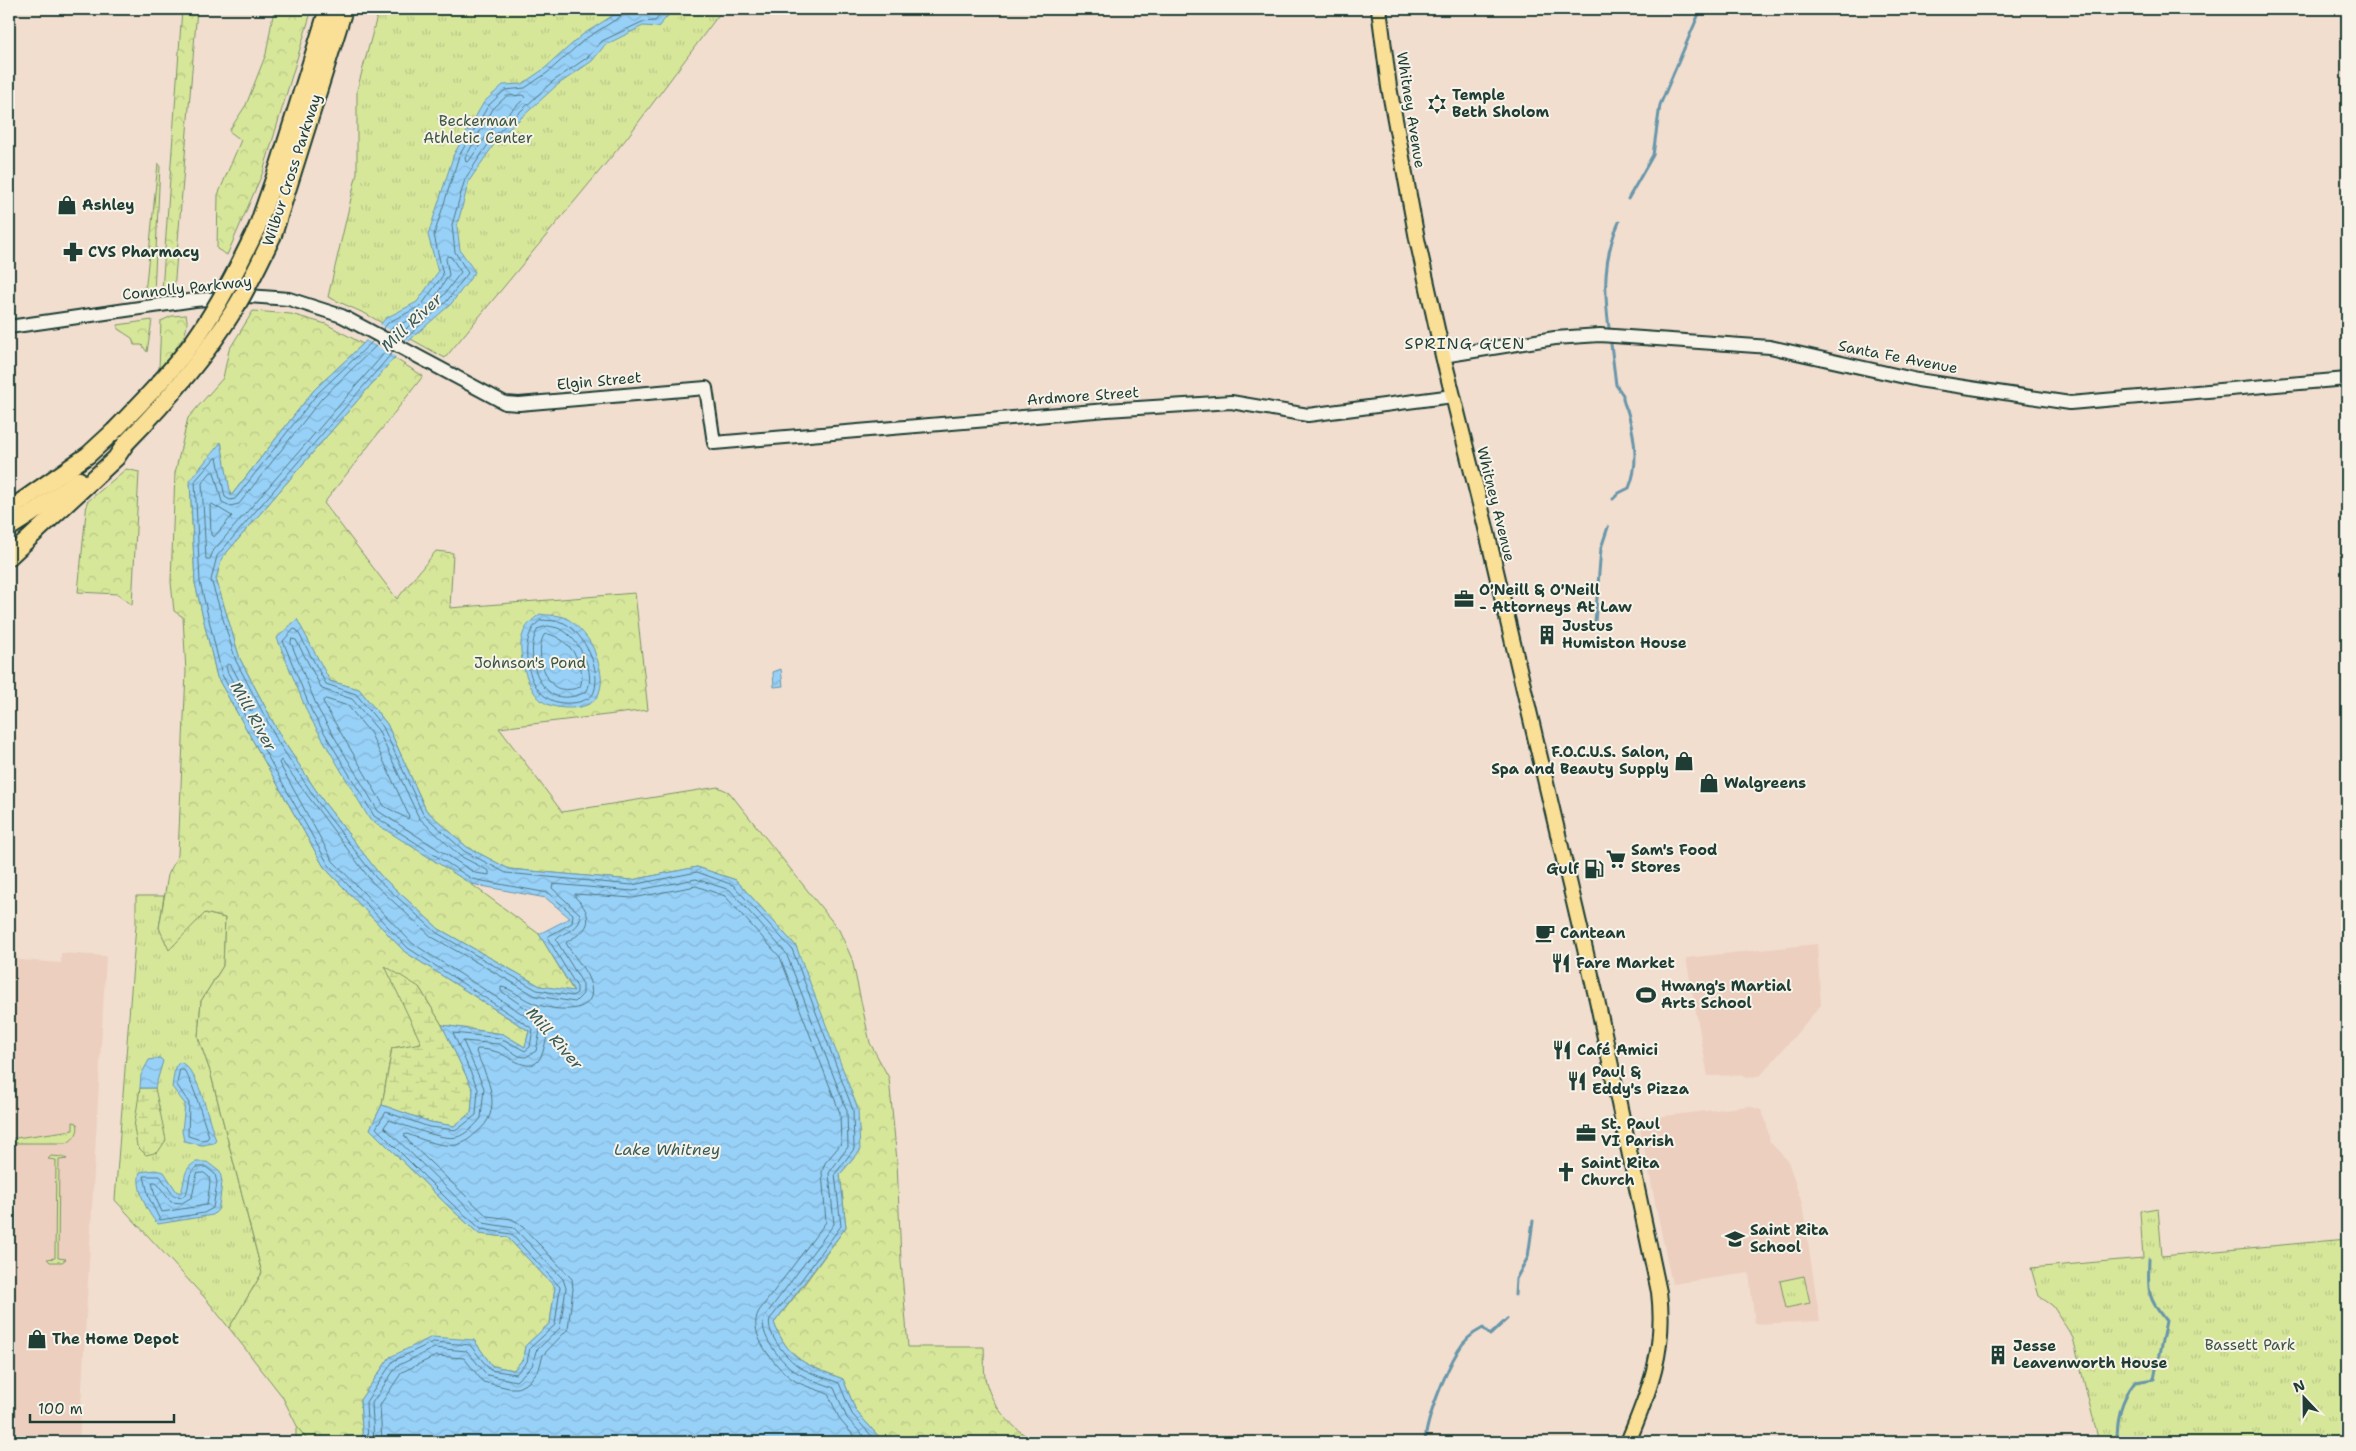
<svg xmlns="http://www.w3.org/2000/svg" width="2356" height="1451" font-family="'Shantell Sans',sans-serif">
<defs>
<pattern id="grass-tufts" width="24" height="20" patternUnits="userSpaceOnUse" patternTransform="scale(1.25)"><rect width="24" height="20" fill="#d7e79a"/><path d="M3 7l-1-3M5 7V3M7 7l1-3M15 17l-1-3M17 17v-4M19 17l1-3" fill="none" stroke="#b8c785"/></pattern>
<pattern id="forest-crowns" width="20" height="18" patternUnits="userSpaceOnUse" patternTransform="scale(1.25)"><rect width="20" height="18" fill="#d7e79a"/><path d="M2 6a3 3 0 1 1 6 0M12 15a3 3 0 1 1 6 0" fill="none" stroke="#b8c785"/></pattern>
<pattern id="wetland-marsh" width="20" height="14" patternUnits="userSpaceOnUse" patternTransform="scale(1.25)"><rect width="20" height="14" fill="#d7e79a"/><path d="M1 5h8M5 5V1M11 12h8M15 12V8" fill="none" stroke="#b8c785"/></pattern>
<pattern id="water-waves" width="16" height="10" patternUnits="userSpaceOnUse" patternTransform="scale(1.25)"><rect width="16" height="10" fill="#98d1f8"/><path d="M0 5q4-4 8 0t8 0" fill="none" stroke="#83b4d5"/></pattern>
</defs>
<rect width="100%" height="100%" fill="#f1decf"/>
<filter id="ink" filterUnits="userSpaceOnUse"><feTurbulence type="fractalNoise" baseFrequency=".02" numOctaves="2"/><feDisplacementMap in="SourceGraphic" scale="10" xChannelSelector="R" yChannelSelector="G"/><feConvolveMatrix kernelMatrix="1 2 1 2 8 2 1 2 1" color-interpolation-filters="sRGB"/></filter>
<g filter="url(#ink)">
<g fill="#eccfbe">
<polygon points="1817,944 1821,1005 1761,1075 1747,1078 1740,1075 1708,1076 1686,958"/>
<polygon points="61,953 106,956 79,1442 9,1442 9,959 61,963"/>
<polygon points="1749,1106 1761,1110 1766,1121 1770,1142 1788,1161 1802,1204 1820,1321 1755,1324 1749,1273 1672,1284 1638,1119"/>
</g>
<g fill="url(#grass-tufts)" stroke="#7b9267">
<polygon points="379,9 723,9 626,139 445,358 366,314 328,297 357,173 357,90"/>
<polygon points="136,896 164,896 159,928 205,913 225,918 223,966 201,1001 198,1037 210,1071 262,1273 229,1328 206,1299 115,1200 136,925"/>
<path d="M73,1122l4,1c3,9 -3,16 -10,20h-58v-4l64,-9z"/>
<polygon points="51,1156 63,1157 67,1159 59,1160 58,1258 66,1259 62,1262 50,1262 47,1259 55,1258 56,1160 48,1159"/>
<polygon points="2158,1208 2162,1256 2347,1239 2347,1442 2099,1442 2073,1338 2053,1306 2039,1296 2031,1268 2143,1258 2140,1211"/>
<polygon points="1804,1276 1810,1303 1786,1308 1780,1281"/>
<polygon points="298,1428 309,1442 296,1442 296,1429"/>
</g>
<g fill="url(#forest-crowns)" stroke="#7b9267">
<polygon points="182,9 197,9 174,290 162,291"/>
<polygon points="274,9 312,9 263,172 227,255 217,249 218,195 241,140 229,131 246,105 266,54"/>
<polygon points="158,163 160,165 154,293 144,295 142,292 146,284"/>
<polygon points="253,311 291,314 326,324 363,344 314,390 230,497 221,443 190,480 195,583 217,677 324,867 405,952 529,1031 525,1047 503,1034 442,1025 419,987 421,1044 392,1048 382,1105 370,1129 448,1206 479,1234 507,1237 555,1287 550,1323 525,1346 523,1359 514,1370 492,1366 474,1340 390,1357 360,1400 363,1442 309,1442 298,1428 282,1396 229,1328 262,1273 210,1071 198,1037 201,1001 223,966 225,918 205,913 169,950 159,928 168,875 178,855 186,672 183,617 174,611 171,582 175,473 188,418 223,378 229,350"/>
<path d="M186,315c6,20 -15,39 -27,54l2,-48 11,-5z"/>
<polygon points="152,320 147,352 142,345 134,345 132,338 118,329 118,325"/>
<path d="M394,358l29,18 -99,127 73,96 39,-48 17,2 -3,55 185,-15 13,117 -149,18 63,84 156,-25 11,5 110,138 13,29 18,84 19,35 8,83 4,100 7,86h76c1,11 -1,24 2,35 7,27 27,46 49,60h-108l-4,-2 -43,-2 -24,-27 -13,-32c-36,-14 -54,-18 -69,-56l29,-37 43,-59 -6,-53 20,-23 -64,-205 -60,-66 -39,-13 -65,13 -123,-11 -42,-22 -41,-37 -39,-86 -28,-35 -29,-8 40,138 101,65 68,50 35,58 -34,-6 -101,-57 -59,-54 -57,-74 -41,-62 -42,-80 -24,-80 6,-21z"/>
<polygon points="126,469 139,472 132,605 118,594 78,592 87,502"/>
</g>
<g fill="url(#wetland-marsh)" stroke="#7b9267">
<polygon points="385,966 419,987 442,1025 473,1090 471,1113 454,1126 430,1122 382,1105 392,1048 421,1043"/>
<polygon points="140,1088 155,1088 166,1140 158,1152 146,1155 137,1146 134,1127"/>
</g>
<g fill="url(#water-waves)" stroke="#6896aa">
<path d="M623,9h51l-16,18 -15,-1 -38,19 -13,16 -36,25 -59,54 -28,41 -12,45 3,24 15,22 -24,32 -37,32 -20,22 -172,200 -6,21 24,80 42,80 41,62 57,74 59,54 101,57 34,5 -35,-57 31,-16 -24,-20 -75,-14 -101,-64 -62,-106 -31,-76 20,-19 33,62 29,8 28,35 39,86 41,37 42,22 123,11 65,-13 39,13 60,66 62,163 2,42 -20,23 6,53 -72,96c15,38 33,42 69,56l13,32 24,27 43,2 4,2h-564l-3,-42 30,-43 42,-20 42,3 18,26 22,4 9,-11 2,-13 25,-23 5,-36 -48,-50 -28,-3 -31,-28 -78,-77 12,-24 48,17 24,4 17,-13 2,-23 -31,-65 61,9 22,13 4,-16 -124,-79 -81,-85 -107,-190 -22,-94 -5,-103 31,-38 10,54 83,-106 49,-46 23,-26 31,-16 21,-30 -10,-37 26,-81 30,-52 19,-17 19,-1 22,-15 38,-34z"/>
<path d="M540,614c8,2 18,0 26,4 11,6 26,23 29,35 5,14 9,26 4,40 -5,19 -45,18 -57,8 -15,-11 -26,-51 -19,-67 3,-9 9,-14 17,-20z"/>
<polygon points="781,669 783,686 774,687 773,672"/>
<polygon points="160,1058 163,1061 155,1088 140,1088 141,1075 149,1060"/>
<path d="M180,1062c20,8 28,59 36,78l-2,3 -12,2 -18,-4 -2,-10 3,-27 -13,-17 3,-20z"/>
<path d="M196,1162h11l13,10 2,10 -2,18 -2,10 -5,5 -55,9c-11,-10 -23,-38 -18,-52l15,-2 9,2 13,20h4c5,-12 1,-23 15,-30z"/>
</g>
<polygon fill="#f1decf" points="378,323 412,343 398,358 364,339"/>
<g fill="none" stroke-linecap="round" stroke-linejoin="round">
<g stroke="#4f7882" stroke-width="1">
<polygon points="507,96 523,95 525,98 489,132 469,161 466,162 465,158 493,109"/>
<polygon points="448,256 451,257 461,272 443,296 437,300 435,297 449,275 446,259"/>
<polyline points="383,329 389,322 421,306 443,275 434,235 459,156 488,106 505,90 525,88 547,73 585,39 623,15 625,9"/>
<polyline points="389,332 393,327 412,319 412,323 398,337"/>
<polyline points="404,340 447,301 468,273 455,252 452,225 465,179 493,137 552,82 588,57 602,41 642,22 655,21 665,9"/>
<polyline points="378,344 322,398 239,504 230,506 222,502 214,472 211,472 202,483 206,559 210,559 213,551 388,349"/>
<path d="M393,352l-176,204 -6,24 25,81 42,81 41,62 57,74 61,55 100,57 35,6 5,-3v-6l-30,-50 25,-14 1,-9 -25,-21 -76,-14 -98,-63 -62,-104 -29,-71 11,-12 3,1 29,54 30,10 27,33 40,87 41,37 42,22 126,12 65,-13 36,13 59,64 61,161 1,39 -19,25 6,52 -42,57 -29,36c-5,15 20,44 33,50 11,6 24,9 36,14l13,31 25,28"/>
<polygon points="212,504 232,516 214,537 211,535 210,506"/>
<path d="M541,620c7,1 16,0 23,3 20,10 38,47 30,69 -2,6 -9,8 -15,10 -10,2 -24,2 -33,-5 -20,-13 -29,-62 -5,-77z"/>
<path d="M548,626c4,1 8,1 12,3 18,7 38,46 26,63 -11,5 -27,9 -38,-1 -15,-13 -21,-45 -10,-62z"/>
<path d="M548,634c21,4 40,32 32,53 -7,3 -20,4 -26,-1 -12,-11 -18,-38 -10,-51z"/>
<polygon points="292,639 296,640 322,689 352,699 378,730 419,818 460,856 489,871 489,875 475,873 378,811 318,709 291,643"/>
<polygon points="228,664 231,665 253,707 252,711 249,710 228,673 226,667"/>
<polygon points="326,699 348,706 371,734 409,816 408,819 384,806 325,706 323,701"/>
<path d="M180,1070h4c13,20 16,44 25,66l-2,3 -6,1 -13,-4 1,-33 -12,-18z"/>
<path d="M197,1167h9l9,7 2,9 -4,25 -9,5 -44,7 -11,-22 -5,-22h16l14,20 8,1c11,-7 2,-23 15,-30z"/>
<polygon points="204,1173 209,1177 210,1183 207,1205 162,1212 155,1196 152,1182 156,1182 171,1202 182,1203 192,1197 197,1174"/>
<polyline points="368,1442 366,1402 393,1361 433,1342 470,1345 490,1370 516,1374 527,1362 530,1348 555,1325 560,1287 511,1234 481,1229 451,1203 376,1128 386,1112 429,1127 457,1130 476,1115 478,1089 453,1033 501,1038 525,1051 530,1047 533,1029 408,948 328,864 222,675 200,582 195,481 215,458 217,457 225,497 230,500 235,499 317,394 373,341"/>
<path d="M374,1442l-2,-39 25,-37 37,-18 33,3 20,24 29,6 16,-15 4,-15 24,-23 6,-40 -3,-9 -49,-51 -31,-5 -99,-96 5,-7c15,5 54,21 68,17 8,-2 20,-13 24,-19l3,-30 -21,-47 36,3 20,12 7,1 10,-6 4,-20 -5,-9 -123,-79 -79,-82 -54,-98 2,-3 91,122 60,55 104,59 39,6 8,-8v-10l-27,-44c8,-10 26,-9 24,-26l-28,-26 1,-4 80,7 63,-12 34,11 56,63 61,158 1,36 -19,26 5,51 -69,92c-9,17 18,49 33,57 11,7 25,10 36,15l13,30 22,24"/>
<path d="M382,1442l-2,-37 22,-33 34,-16 28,2 19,24 26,6h9l11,-6 10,-13 4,-14 25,-26 5,-40 -1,-10 -52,-55 -8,-5 -25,-3 -77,-73 -6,-8 3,-1c14,5 33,13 49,11 8,-1 14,-7 20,-12 29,-22 12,-54 0,-81l1,-3c6,0 14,1 20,3 15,5 39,29 47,-4 3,-10 5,-18 0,-27l-43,-30v-4c10,1 20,11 30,15 16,8 67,16 60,-16 -3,-15 -18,-30 -25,-43 3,-4 9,-5 13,-9 16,-11 7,-27 -4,-37v-3l58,4 63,-12 29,10 55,61 60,156 1,31 -16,19 -3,9 4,50 -67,89c-13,22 16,55 33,68 10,7 25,10 36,15l12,26 19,22"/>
</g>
<g stroke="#6896aa" stroke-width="3">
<polyline points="1628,199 1653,155 1660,105 1701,9"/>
<path d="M1609,328c-5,-38 -6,-70 10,-106"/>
<path d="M1611,344l5,41 7,10c-1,7 3,11 5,18 7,24 11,52 1,75l-10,5 -6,6"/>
<polyline points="1595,622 1601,548 1608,527"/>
<polyline points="1515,1295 1516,1279 1528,1257 1533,1221"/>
<path d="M1425,1442c1,-22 21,-72 33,-91 6,-11 15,-18 25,-23l7,7 17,-16"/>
<path d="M2117,1442c0,-23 3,-41 18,-60l19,-3 12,-58c-20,-25 -18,-31 -17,-62"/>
</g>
<defs>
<g id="secondary">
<polyline points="9,327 195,300 248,296 289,299 342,316 505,403 519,404 706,388 714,443 1107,410 1231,402 1308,415 1453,396"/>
<polyline points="1443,356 1555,338 1600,335 1770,347 1918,380 2070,403 2347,379"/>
</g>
<path id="primary" d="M1379,9l10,78 28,152 26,117 42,168 112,476 62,292c7,57 -9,98 -31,150"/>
<g id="highway">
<polyline points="257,228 279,165 328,9"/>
<polyline points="273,235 344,9"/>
<polyline points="9,510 88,455 114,431"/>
<polyline points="9,528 31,514 79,480"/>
<polyline points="9,557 116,458 126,443"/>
</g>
</defs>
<use href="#secondary" stroke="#1f3d34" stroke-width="16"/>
<use href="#primary" stroke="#1f3d34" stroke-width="18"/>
<use href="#highway" stroke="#1f3d34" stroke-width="20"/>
<use href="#secondary" stroke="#f7f3e8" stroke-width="12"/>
<use href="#primary" stroke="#fadf96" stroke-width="14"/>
<use href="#highway" stroke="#fadf96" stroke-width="16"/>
<defs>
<g id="highway-bridge">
<path d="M114,431c28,-29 55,-57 79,-89 26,-36 45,-75 64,-114"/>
<path d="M126,443c40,-41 78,-84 108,-133 15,-24 27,-50 39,-75"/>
</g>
</defs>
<use href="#highway-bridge" stroke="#1f3d34" stroke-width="20" stroke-linecap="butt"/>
<use href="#highway-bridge" stroke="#fadf96" stroke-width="16"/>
</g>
</g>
<defs>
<symbol id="synagogue-bare" viewBox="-9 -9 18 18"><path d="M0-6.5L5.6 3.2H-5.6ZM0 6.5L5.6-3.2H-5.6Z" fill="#1f3d34" stroke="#f7f3e8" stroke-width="2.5" paint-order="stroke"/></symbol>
<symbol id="shop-bare" viewBox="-9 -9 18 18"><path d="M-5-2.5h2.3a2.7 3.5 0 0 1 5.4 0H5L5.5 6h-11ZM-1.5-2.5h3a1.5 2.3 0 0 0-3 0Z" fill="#1f3d34" stroke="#f7f3e8" stroke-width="2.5" paint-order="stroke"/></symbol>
<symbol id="pharmacy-bare" viewBox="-9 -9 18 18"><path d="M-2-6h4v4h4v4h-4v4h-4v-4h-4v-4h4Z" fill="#1f3d34" stroke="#f7f3e8" stroke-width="2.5" paint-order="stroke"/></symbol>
<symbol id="office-bare" viewBox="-9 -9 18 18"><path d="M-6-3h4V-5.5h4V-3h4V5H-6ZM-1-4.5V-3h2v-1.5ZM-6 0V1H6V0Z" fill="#1f3d34" stroke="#f7f3e8" stroke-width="2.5" paint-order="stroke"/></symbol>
<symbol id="building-bare" viewBox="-9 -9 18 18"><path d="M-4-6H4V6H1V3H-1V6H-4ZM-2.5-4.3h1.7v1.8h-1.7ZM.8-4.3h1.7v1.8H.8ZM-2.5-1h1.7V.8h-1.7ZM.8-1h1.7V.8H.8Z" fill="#1f3d34" stroke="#f7f3e8" stroke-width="2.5" paint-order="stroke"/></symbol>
<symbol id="supermarket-bare" viewBox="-9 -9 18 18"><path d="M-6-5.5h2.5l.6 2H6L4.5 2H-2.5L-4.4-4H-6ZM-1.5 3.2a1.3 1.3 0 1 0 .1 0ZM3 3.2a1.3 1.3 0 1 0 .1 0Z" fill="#1f3d34" stroke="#f7f3e8" stroke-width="2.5" paint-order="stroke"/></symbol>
<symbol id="fuel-bare" viewBox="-9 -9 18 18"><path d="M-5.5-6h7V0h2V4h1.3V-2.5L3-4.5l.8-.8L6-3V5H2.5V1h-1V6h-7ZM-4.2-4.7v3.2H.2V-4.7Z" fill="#1f3d34" stroke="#f7f3e8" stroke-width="2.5" paint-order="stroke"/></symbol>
<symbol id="cafe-bare" viewBox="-9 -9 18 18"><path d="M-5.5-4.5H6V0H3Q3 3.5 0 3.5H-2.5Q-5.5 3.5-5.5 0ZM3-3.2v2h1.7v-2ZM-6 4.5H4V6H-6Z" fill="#1f3d34" stroke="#f7f3e8" stroke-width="2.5" paint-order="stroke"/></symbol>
<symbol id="restaurant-bare" viewBox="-9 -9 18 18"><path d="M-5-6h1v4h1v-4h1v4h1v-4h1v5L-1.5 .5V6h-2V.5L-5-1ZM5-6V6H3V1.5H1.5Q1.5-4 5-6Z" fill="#1f3d34" stroke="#f7f3e8" stroke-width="2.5" paint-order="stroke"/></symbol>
<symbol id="stadium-bare" viewBox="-9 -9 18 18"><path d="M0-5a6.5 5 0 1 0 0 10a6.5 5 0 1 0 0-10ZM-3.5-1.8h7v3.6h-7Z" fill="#1f3d34" stroke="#f7f3e8" stroke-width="2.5" paint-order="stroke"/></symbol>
<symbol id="church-bare" viewBox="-9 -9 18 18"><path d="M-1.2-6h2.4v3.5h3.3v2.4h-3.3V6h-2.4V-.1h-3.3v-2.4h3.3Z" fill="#1f3d34" stroke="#f7f3e8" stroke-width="2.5" paint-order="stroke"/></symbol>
<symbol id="school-bare" viewBox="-9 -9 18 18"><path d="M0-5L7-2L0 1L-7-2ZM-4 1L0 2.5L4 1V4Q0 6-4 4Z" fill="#1f3d34" stroke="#f7f3e8" stroke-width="2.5" paint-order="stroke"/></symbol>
</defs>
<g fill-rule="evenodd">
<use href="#synagogue-bare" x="1423" y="90" width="28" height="28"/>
<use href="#shop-bare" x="53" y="191" width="28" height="28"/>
<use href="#pharmacy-bare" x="59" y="238" width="28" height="28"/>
<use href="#office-bare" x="1450" y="585" width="28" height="28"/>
<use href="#building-bare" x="1533" y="621" width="28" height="28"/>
<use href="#shop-bare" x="1670" y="747" width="28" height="28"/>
<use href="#shop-bare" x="1695" y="769" width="28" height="28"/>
<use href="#supermarket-bare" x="1602" y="845" width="28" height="28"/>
<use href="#fuel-bare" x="1580" y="855" width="28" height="28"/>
<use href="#cafe-bare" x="1531" y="919" width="28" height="28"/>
<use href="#restaurant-bare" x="1547" y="949" width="28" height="28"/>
<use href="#stadium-bare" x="1632" y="981" width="28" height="28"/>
<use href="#restaurant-bare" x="1548" y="1036" width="28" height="28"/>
<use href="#restaurant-bare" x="1563" y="1067" width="28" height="28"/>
<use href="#office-bare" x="1572" y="1119" width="28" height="28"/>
<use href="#church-bare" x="1552" y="1158" width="28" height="28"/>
<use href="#school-bare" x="1721" y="1225" width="28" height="28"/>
<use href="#shop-bare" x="23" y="1325" width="28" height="28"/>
<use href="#building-bare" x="1984" y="1341" width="28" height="28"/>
</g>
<g text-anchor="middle" stroke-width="4" stroke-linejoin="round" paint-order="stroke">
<g font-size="15" font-weight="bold" fill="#1f3d34" stroke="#f7f3e8" text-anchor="start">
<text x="1452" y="100">Temple<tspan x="1452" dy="17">Beth Sholom</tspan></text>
<text x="82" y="210">Ashley</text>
<text x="88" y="257">CVS Pharmacy</text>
<text x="1479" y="595">O'Neill &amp; O'Neill<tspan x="1479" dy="17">- Attorneys At Law</tspan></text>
<text x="1562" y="631">Justus<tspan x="1562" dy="17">Humiston House</tspan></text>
<text x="1669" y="757" text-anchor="end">F.O.C.U.S. Salon,<tspan x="1669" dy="17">Spa and Beauty Supply</tspan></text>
<text x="1724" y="788">Walgreens</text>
<text x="1631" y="855">Sam's Food<tspan x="1631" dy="17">Stores</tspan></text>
<text x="1579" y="874" text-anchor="end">Gulf</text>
<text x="1560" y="938">Cantean</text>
<text x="1576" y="968">Fare Market</text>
<text x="1661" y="991">Hwang's Martial<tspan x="1661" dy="17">Arts School</tspan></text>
<text x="1577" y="1055">Café Amici</text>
<text x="1592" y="1077">Paul &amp;<tspan x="1592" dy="17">Eddy's Pizza</tspan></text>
<text x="1601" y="1129">St. Paul<tspan x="1601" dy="17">VI Parish</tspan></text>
<text x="1581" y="1168">Saint Rita<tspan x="1581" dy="17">Church</tspan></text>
<text x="1750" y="1235">Saint Rita<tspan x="1750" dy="17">School</tspan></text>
<text x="52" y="1344">The Home Depot</text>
<text x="2013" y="1351">Jesse<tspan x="2013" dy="17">Leavenworth House</tspan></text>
</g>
<g font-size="15" fill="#1f3d34" stroke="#f7f3e8">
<text transform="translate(1411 110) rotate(81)" y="5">Whitney Avenue</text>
<text transform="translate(292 170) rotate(-72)" y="5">Wilbur Cross Parkway</text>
<text transform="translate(187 288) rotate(-6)" y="5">Connolly Parkway</text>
<text transform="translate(1898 357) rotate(11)" y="5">Santa Fe Avenue</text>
<text transform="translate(599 381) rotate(-5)" y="5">Elgin Street</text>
<text transform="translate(1083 396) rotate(-4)" y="5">Ardmore Street</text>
<text transform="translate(1496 504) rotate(76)" y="5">Whitney Avenue</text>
</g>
<g font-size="15" fill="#3b5643" stroke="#f7f3e8">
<text x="478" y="126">Beckerman<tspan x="478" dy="17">Athletic Center</tspan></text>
<text x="530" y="668">Johnson's Pond</text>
<text x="2250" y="1350">Bassett Park</text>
</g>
<g font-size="16" font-style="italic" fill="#375b5b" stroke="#f7f3e8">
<text transform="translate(411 322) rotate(-43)" y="6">Mill River</text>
<text transform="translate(254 716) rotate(61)" y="6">Mill River</text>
<text transform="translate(555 1038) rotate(49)" y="6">Mill River</text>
<text x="667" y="1155">Lake Whitney</text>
</g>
<g font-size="16" letter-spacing="1" fill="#1f3d34" stroke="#f7f3e8">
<text x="1465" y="349">SPRING GLEN</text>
</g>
</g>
<rect width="2356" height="1451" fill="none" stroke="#f7f3e8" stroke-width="30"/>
<rect x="15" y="15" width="2326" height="1421" fill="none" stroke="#1f3d34" stroke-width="2" filter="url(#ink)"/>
<g transform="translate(2304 1398) rotate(338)" stroke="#f7f3e8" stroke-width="4" paint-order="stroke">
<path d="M0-4L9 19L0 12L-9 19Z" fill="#1f3d34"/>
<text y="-8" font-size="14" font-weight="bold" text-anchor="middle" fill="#1f3d34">N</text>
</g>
<path d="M30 1414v8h144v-8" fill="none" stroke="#1f3d34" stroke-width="2.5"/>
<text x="38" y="1414" font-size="15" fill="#1f3d34" stroke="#f7f3e8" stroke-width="4" paint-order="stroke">100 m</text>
</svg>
